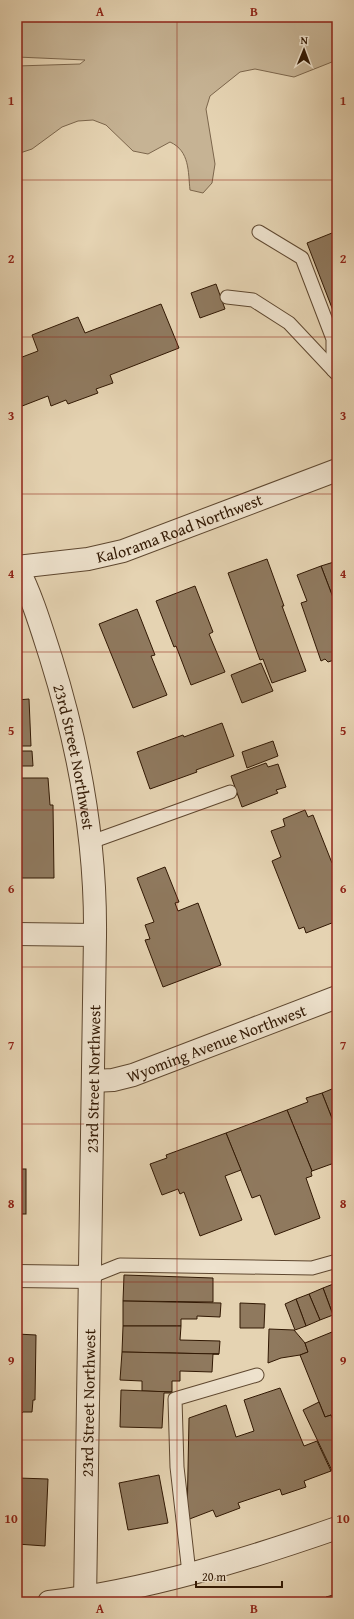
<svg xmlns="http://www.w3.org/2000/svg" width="354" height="1619" font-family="'Gentium Book Plus',serif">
<rect width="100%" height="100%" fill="#e5d3b2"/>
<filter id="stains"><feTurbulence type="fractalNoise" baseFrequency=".005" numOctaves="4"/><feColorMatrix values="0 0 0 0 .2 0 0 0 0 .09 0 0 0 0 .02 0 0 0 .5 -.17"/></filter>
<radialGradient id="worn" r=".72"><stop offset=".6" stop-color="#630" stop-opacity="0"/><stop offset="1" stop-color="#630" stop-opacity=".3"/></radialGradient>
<path fill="#c6b394" stroke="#7c664c" d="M17,17h320v43l-43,17 -39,-8 -15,3 -30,24 -4,13 9,55 -3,19 -9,10 -13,-3c-2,-18 0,-39 -20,-48l-22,12 -15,-3 -27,-26 -13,-5 -15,1 -16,6 -30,22 -15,5v-88l63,-2 5,-4 -68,-3z"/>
<g fill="#8f795e" stroke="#311803">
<polygon points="337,231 337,321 307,243"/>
<polygon points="216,284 225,309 200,318 191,293"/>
<polygon points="161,304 179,348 110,375 113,383 96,389 98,393 68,404 66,400 51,406 48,396 17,408 17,359 38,351 32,335 78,317 85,333"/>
<polygon points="267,559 284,606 282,606 306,671 272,683 263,659 260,660 228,573"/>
<polygon points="337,561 337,608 321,566"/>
<polygon points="321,566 337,608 337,659 328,662 325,659 321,661 301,603 307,601 297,575"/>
<polygon points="195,586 213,632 209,634 225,672 191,685 176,646 174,647 156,601"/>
<polygon points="137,609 155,655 151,656 167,695 133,708 99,624"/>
<polygon points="261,663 273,691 242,703 231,675"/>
<polygon points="29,699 31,746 17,746 17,700"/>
<polygon points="222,723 234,756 196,770 197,772 150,789 137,752 183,735 184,737"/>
<polygon points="273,741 278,756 247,768 242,752"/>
<polygon points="17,751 32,751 33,766 17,766"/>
<polygon points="266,763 268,767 278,764 286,787 276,790 278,793 242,807 231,776"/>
<polygon points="17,778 48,778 50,805 53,805 54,878 17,878"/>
<polygon points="305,810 308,817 313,815 332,863 337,861 337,921 306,933 304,927 299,929 272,861 281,857 271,831 285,826 283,819"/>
<polygon points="165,867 179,902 175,903 178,911 198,903 221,965 163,987 145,940 150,939 145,925 154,922 137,878"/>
<polygon points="337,1087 337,1131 322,1093"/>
<polygon points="322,1093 337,1131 337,1162 312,1171 287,1110 308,1102 306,1098"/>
<polygon points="287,1110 312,1171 311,1172 312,1176 306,1178 320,1218 275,1235 260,1195 252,1198 226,1133"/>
<polygon points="226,1133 241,1170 225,1176 242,1220 200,1236 184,1192 180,1194 178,1189 162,1195 150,1164 167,1158 166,1155"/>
<rect x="17" y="1169" width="9" height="45"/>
<polygon points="124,1275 213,1278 213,1302 123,1301"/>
<polygon points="336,1283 337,1313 333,1315 323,1288"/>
<polygon points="323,1288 333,1315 320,1320 309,1294"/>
<polygon points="309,1294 320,1320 306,1326 296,1299"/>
<polygon points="296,1299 306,1326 295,1330 285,1304"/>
<polygon points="123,1301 221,1303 220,1317 197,1316 197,1319 181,1319 181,1326 123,1326"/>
<polygon points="240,1303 265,1304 264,1328 240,1328"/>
<polygon points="123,1326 181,1326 180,1340 220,1341 219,1354 122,1352"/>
<polygon points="269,1329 294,1330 305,1343 308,1352 300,1355 281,1358 268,1363"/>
<polygon points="337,1330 337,1429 331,1415 325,1417 300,1355 308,1352 305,1343"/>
<polygon points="17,1334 36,1335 35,1400 33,1400 32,1412 23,1412 17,1418"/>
<polygon points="122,1352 219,1354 213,1354 212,1372 180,1371 180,1381 172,1381 172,1392 142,1391 142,1381 120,1380"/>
<polygon points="280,1388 304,1446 317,1441 331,1471 304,1481 306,1487 282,1495 280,1489 238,1503 240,1508 216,1517 213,1510 187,1520 189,1418 226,1405 236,1437 254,1431 244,1400"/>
<polygon points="121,1390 172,1392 172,1393 164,1393 162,1428 120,1427"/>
<polygon points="319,1402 325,1417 331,1415 337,1429 337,1474 334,1475 303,1410"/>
<polygon points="159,1475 168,1523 128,1530 119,1483"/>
<polygon points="18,1478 48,1479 45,1546 17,1544"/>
<polygon points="337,1594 337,1602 328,1602 326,1597"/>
</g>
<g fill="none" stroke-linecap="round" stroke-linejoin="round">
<defs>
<g id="lane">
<polyline points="259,232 302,258 333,339 333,370"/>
<polyline points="227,297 253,300 289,323 336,373"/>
<polyline points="91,842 230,792"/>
<polyline points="90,1277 120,1265 312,1268 337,1261"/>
<polyline points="189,1573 177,1467 175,1399 257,1375"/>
</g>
<g id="street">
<path id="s1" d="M17,567c15,29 24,60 34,91 28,90 45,183 44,277l-10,667"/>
<path id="s2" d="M17,567l71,-8 35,-8 214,-81"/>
<polyline points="17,934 95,935"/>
<path id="s3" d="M93,1081l20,-1 20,-5 204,-78"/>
<polyline points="17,1276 90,1277"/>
<path d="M49,1602c98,-12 196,-42 288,-74"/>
</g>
</defs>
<use href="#lane" stroke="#5e472f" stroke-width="15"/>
<use href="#street" stroke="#5e472f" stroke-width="24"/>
<use href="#lane" stroke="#eee2cd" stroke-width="13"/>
<use href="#street" stroke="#eee2cd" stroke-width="22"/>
</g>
<path fill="none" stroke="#8f2418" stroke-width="1" stroke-opacity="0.55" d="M177,17v1585M17,180h320M17,337h320M17,494h320M17,652h320M17,810h320M17,967h320M17,1124h320M17,1282h320M17,1440h320"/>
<g text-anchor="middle" stroke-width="4" stroke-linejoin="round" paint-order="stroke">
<g font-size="16" fill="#311803" stroke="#eee2cd">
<text dy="6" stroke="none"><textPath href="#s2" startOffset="168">Kalorama Road Northwest</textPath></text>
<text dy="6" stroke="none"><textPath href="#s1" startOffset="199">23rd Street Northwest</textPath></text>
<text dy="6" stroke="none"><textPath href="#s3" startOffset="130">Wyoming Avenue Northwest</textPath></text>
<text transform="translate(93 1079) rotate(-89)" y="6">23rd Street Northwest</text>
<text transform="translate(88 1403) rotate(-89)" y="6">23rd Street Northwest</text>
</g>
</g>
<rect width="354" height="1619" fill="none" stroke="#e5d3b2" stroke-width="44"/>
<g transform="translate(304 50) rotate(1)" stroke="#eee2cd" stroke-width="3" paint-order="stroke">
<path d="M0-3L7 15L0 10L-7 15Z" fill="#311803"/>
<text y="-6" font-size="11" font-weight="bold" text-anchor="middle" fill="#311803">N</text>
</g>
<path d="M196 1581v6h86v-6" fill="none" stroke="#311803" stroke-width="2"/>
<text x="202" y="1581" font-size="12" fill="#311803" stroke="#eee2cd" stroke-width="3" paint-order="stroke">20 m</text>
<rect x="22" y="22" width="310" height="1575" fill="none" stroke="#8f2418" stroke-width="1.5"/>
<g font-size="13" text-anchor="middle" font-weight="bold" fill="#8f2418">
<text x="100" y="16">A</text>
<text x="254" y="16">B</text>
<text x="11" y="105">1</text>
<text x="343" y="105">1</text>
<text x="11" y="263">2</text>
<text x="343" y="263">2</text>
<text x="11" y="420">3</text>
<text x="343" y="420">3</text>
<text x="11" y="578">4</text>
<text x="343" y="578">4</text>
<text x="11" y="735">5</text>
<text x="343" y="735">5</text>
<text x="11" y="893">6</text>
<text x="343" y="893">6</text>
<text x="11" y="1050">7</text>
<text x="343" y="1050">7</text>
<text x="11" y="1208">8</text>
<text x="343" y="1208">8</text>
<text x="11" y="1365">9</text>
<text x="343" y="1365">9</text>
<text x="11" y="1523">10</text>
<text x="343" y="1523">10</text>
<text x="100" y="1613">A</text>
<text x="254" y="1613">B</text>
</g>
<rect width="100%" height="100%" filter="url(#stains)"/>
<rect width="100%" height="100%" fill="url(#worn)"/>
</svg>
